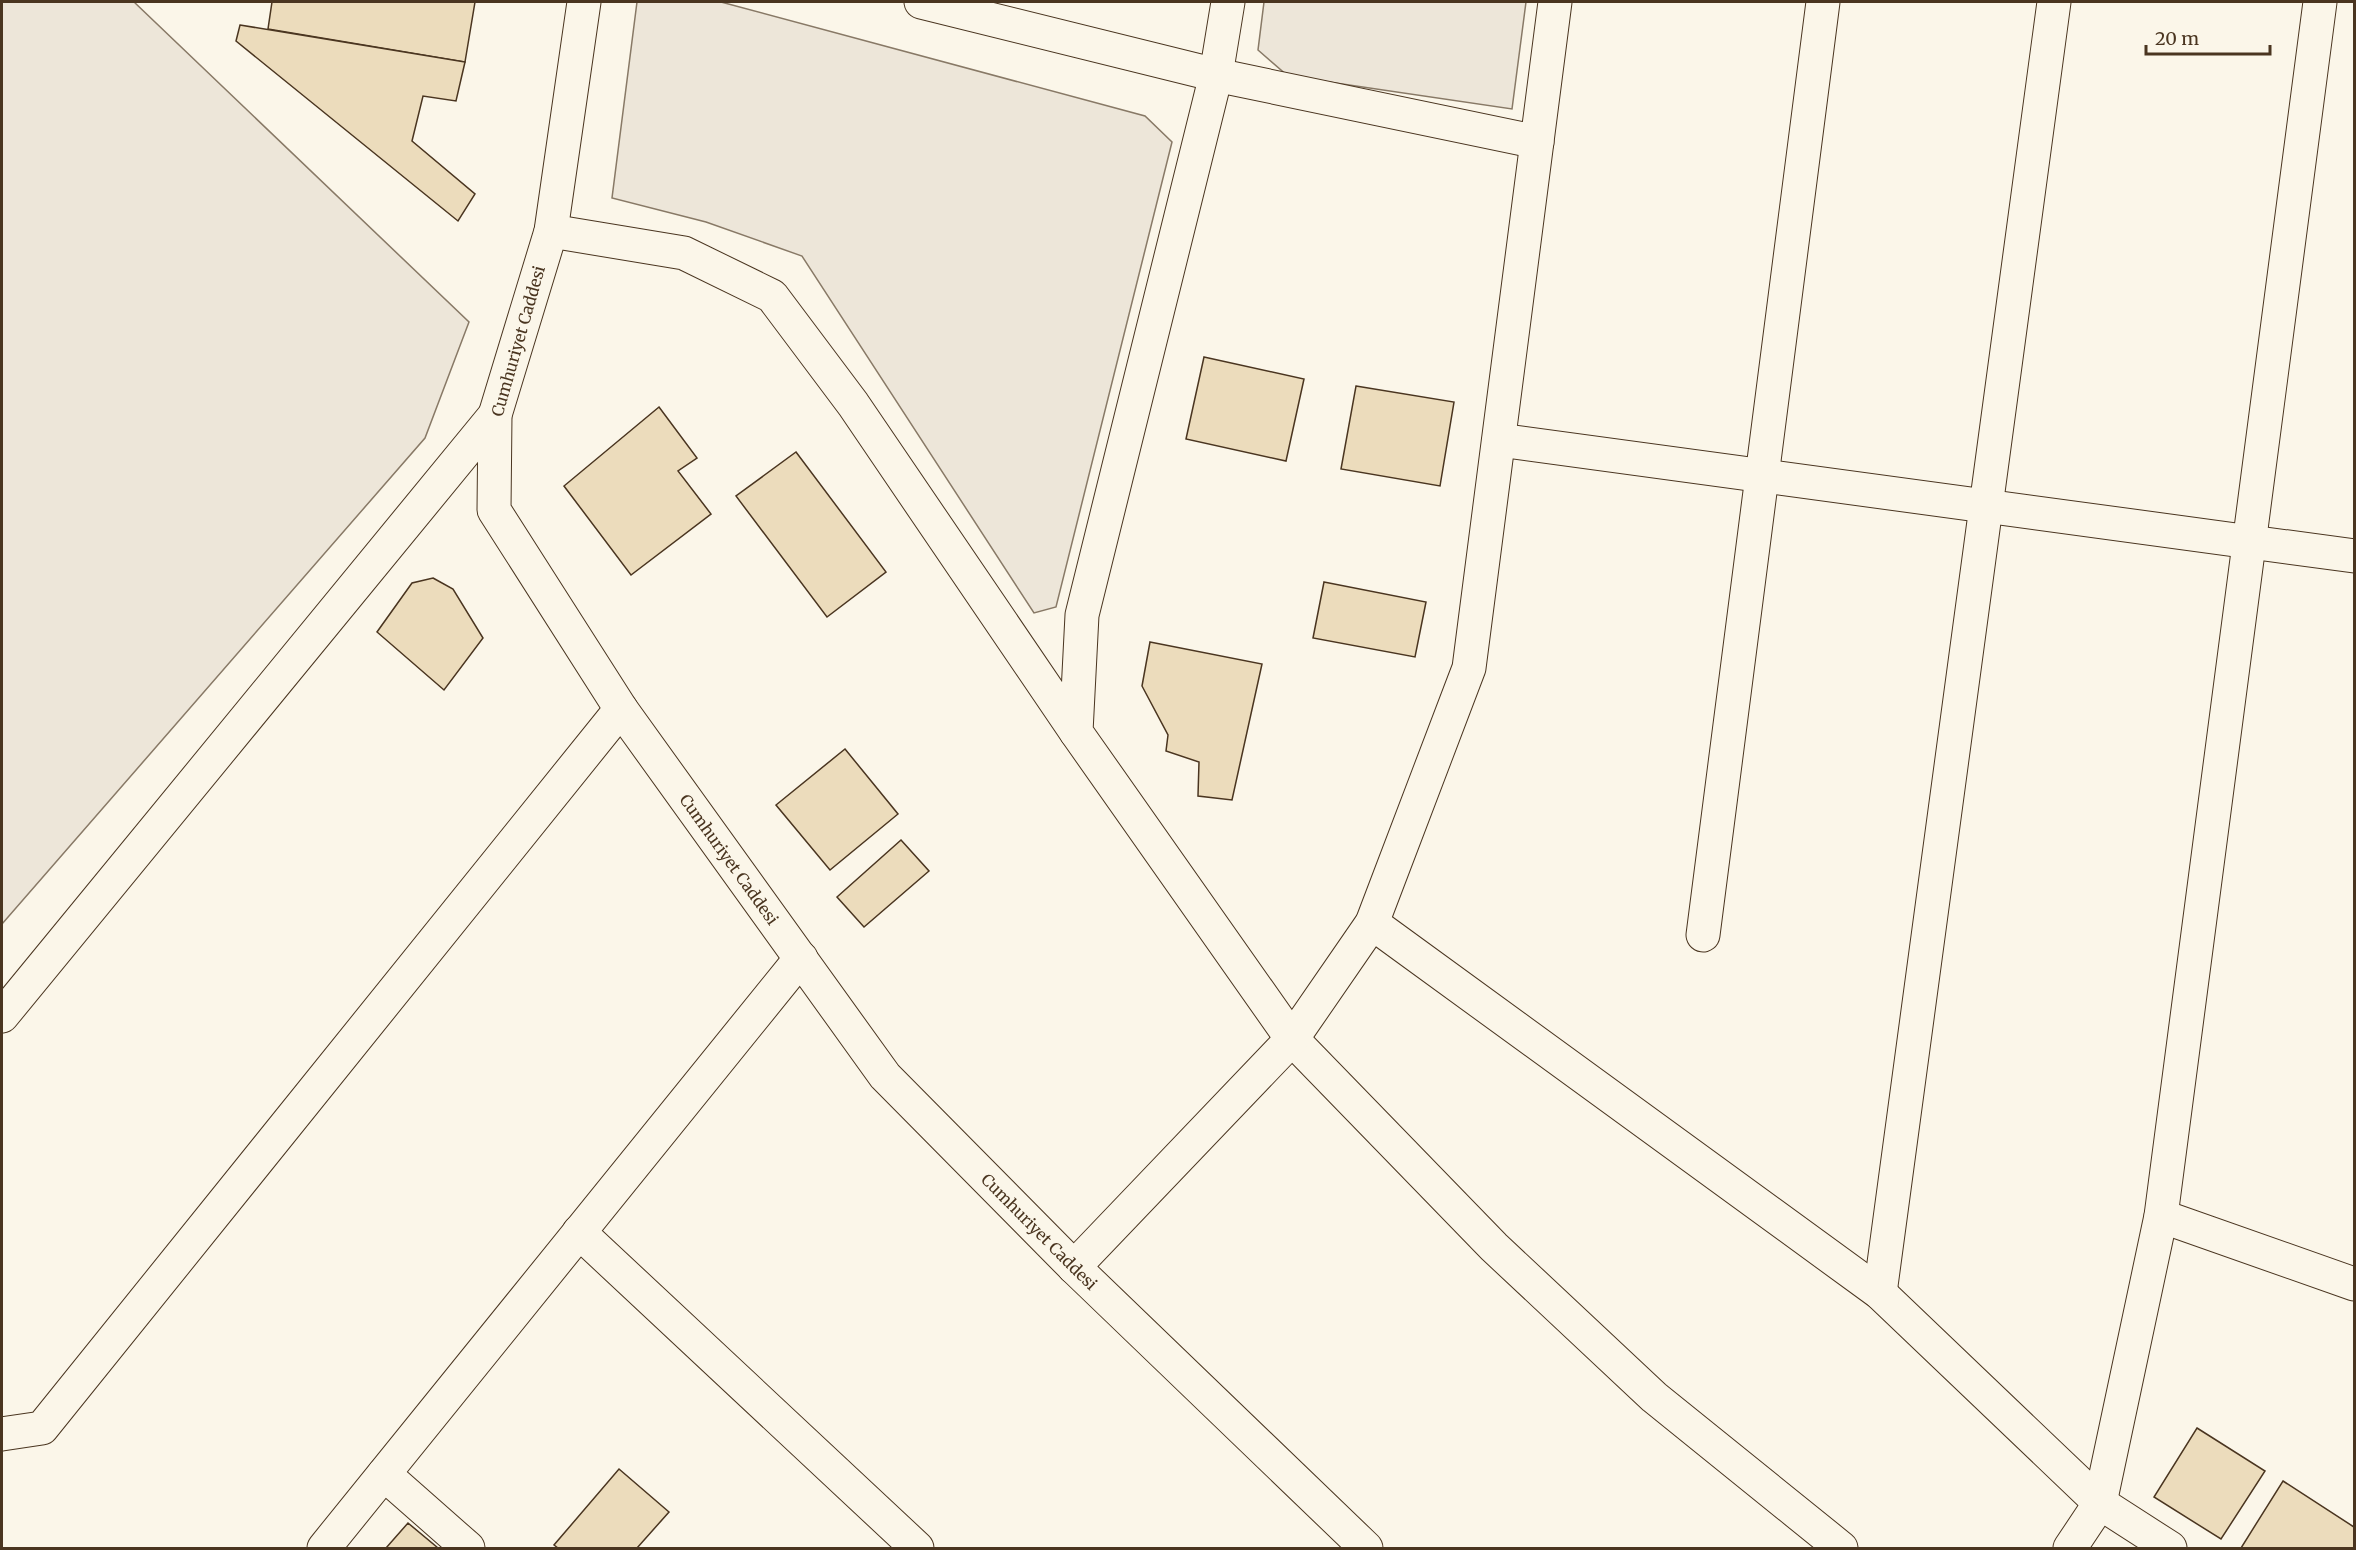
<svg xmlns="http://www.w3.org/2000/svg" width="2356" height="1550" font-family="Merriweather,serif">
<rect width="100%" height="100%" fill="#fbf6e9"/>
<g fill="#ede6d9" stroke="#887966" stroke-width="1.5">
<polygon points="2,2 134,2 469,322 425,438 2,924"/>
<polygon points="637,2 721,2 1145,116 1172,142 1056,607 1034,613 802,256 706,222 612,198"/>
<polygon points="1264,2 1526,2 1512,109 1288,76 1258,50"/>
</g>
<g fill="#ecdcbc" stroke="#4a3520" stroke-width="1.5">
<polygon points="272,2 475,2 465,62 268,29"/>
<polygon points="240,25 465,62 456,101 423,96 412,141 475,194 458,221 236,41"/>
<polygon points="1204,357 1304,379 1286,461 1186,439"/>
<polygon points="1356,386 1454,402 1440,486 1341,469"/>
<polygon points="659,407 697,458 678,471 711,514 631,575 564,486"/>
<polygon points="796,452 886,572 827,617 736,496"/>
<polygon points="433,578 453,589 483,638 444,690 377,632 412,583"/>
<polygon points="1324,582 1426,602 1415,657 1313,638"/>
<polygon points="1150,642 1262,664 1232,800 1198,796 1199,762 1166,751 1168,735 1142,686"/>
<polygon points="845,749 898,814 830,870 776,805"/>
<polygon points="901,840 929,871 864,927 837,897"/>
<polygon points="2197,1428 2265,1471 2221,1539 2154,1497"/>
<polygon points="619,1469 669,1512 637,1548 558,1548 554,1545"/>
<polygon points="2283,1481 2354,1527 2354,1548 2241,1548"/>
<polygon points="408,1523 438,1548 386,1548"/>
</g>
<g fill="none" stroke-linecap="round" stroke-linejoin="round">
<defs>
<g id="minor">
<path id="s1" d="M584,2l-33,229 -56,184 -1,95 127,199 264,367 189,191 292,281"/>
<polyline points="921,2 1216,75 1537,142"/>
<polyline points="1228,2 1216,75 1082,615 1076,732 1292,1039 1494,1247 1654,1397 1841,1548"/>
<polyline points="551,231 684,253 772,296 853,404 1076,732"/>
<polyline points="1499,440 2354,556"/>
<polyline points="1372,923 1880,1293 2100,1503 2170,1548"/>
<polyline points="1703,935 1823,2"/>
<polyline points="2,1016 495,415"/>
<polyline points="2161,1216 2354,1284"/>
<polyline points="579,1232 917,1548"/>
<polyline points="1074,1267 1292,1039 1372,923 1469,668 1555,2"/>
<polyline points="1880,1293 2054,2"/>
<polyline points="2,1434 42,1428 621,709"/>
<polyline points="384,1474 468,1548"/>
<polyline points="324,1548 801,958"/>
<polyline points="2070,1548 2100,1503 2161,1216 2320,2"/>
</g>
</defs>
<use href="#minor" stroke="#4a3520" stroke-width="35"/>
<use href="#minor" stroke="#fbf6e9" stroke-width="33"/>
</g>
<g text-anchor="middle" stroke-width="4.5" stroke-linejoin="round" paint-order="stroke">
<g font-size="16" fill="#4a3520" stroke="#fbf6e9">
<text transform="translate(518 341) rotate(-74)" y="6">Cumhuriyet Caddesi</text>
<text dy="6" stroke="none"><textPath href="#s1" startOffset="940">Cumhuriyet Caddesi</textPath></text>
<text dy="6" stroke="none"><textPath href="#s1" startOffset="1426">Cumhuriyet Caddesi</textPath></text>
</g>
</g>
<rect width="2356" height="1550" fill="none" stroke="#4a3520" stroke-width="6"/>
<path d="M2146 45v9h124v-9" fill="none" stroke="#4a3520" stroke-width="3"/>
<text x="2155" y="45" font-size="18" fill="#4a3520" stroke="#fbf6e9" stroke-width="4.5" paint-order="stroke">20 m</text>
</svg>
